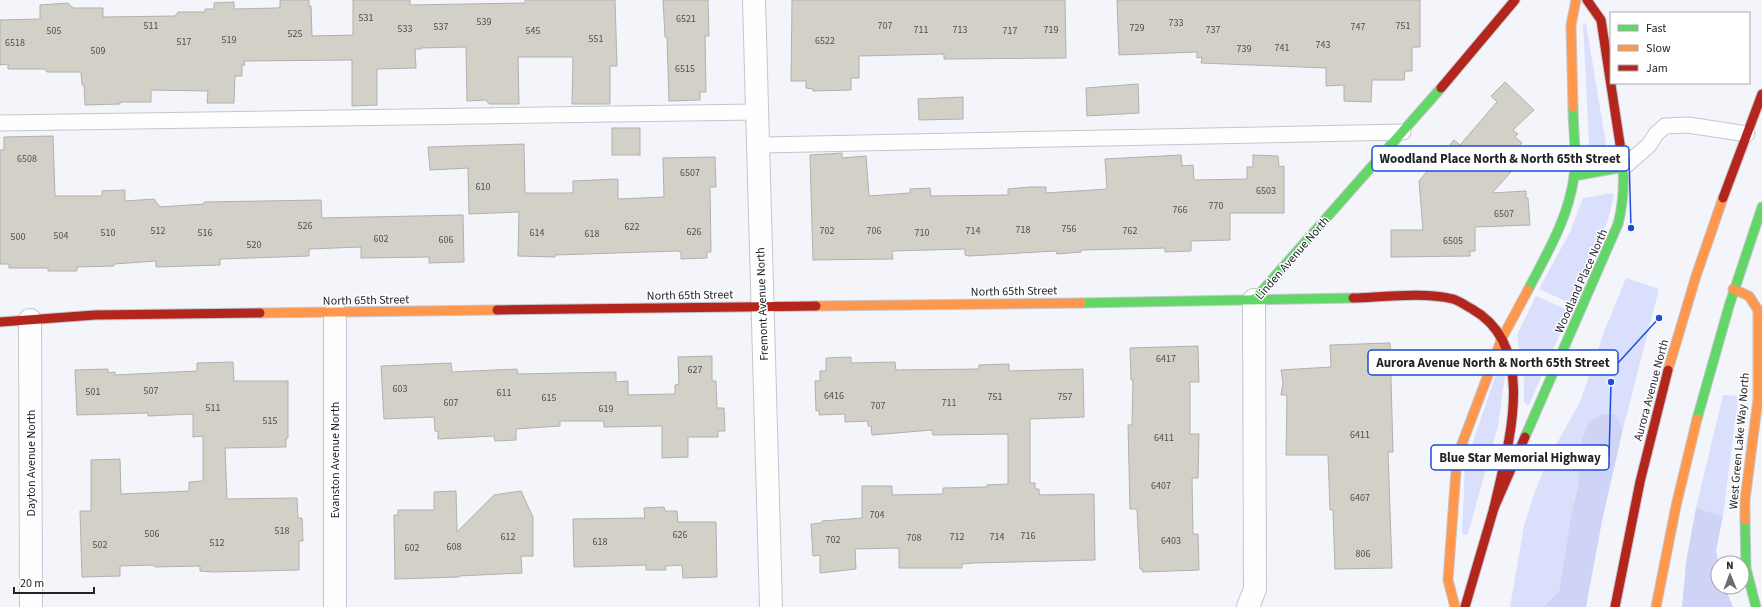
<svg xmlns="http://www.w3.org/2000/svg" width="1762" height="607" font-family="'Source Sans 3',sans-serif">
<rect width="100%" height="100%" fill="#f4f5fb"/>
<g fill="#dadffc">
<polygon points="1586,23 1608,156 1590,159 1583,24"/>
<polygon points="1612,193 1614,195 1608,220 1572,304 1539,289 1570,232 1583,198"/>
<polygon points="1626,278 1659,289 1623,429 1616,415 1588,423 1580,445 1578,488 1572,509 1559,591 1543,607 1510,607 1524,526 1535,491 1549,457 1580,402 1604,332"/>
<polygon points="1536,296 1570,311 1529,405 1527,405 1524,402 1524,379 1517,335"/>
<polygon points="1496,374 1505,376 1498,426 1469,530 1467,535 1464,535 1462,533 1465,466"/>
<polygon points="1723,395 1736,396 1738,400 1723,516 1696,508"/>
</g>
<g fill="#cfd4f7">
<polygon points="1601,414 1616,415 1623,429 1602,521 1586,607 1543,607 1559,591 1572,509 1578,488 1580,445 1588,423"/>
<polygon points="1696,508 1723,516 1716,551 1719,563 1718,587 1725,587 1733,607 1682,607 1686,562"/>
</g>
<g fill="#d3d1c7" stroke="#b0b0b0">
<polygon points="280,0 309,0 309,6 311,6 312,36 353,35 353,0 410,0 410,5 525,3 525,0 615,0 617,66 610,66 610,104 572,104 573,57 518,57 519,104 489,104 486,100 467,101 466,47 421,48 421,49 415,49 416,68 377,69 377,105 352,106 352,60 244,61 245,65 242,65 242,76 235,76 234,103 207,103 208,91 151,90 151,102 120,102 120,104 85,105 84,85 82,85 81,72 47,72 45,69 8,69 8,64 0,65 0,20 40,19 40,5 68,3 73,8 103,8 103,17 175,16 178,12 205,12 205,9 214,9 214,3 234,2 234,9 278,8 280,7"/>
<polygon points="663,0 708,0 709,36 705,36 706,92 700,92 700,100 669,101 667,37 665,37"/>
<polygon points="792,0 1065,0 1066,58 944,59 944,54 859,56 859,78 851,78 851,90 813,91 813,89 806,88 806,81 791,81"/>
<polygon points="1117,0 1420,0 1420,47 1412,47 1412,71 1405,71 1404,80 1372,80 1371,102 1344,101 1344,85 1326,86 1326,68 1201,63 1202,57 1197,58 1197,52 1119,55"/>
<polygon points="1505,82 1534,110 1513,130 1518,134 1515,137 1522,143 1512,155 1520,162 1492,193 1526,191 1526,198 1528,198 1530,225 1475,227 1475,251 1470,251 1470,256 1391,257 1391,230 1423,230 1419,181 1454,140 1460,145 1497,102 1491,96"/>
<polygon points="1138,84 1139,113 1087,116 1086,88"/>
<polygon points="963,97 963,119 919,120 918,99"/>
<rect x="612" y="128" width="28" height="27"/>
<polygon points="53,136 55,196 102,196 102,191 125,190 125,201 154,199 160,207 204,204 204,202 321,200 322,218 463,215 464,262 429,263 429,257 361,258 361,247 309,249 309,256 220,259 220,265 156,267 156,261 114,264 114,266 77,267 77,271 48,271 48,268 9,268 9,264 0,264 0,150 4,150 4,137"/>
<polygon points="524,144 525,193 573,193 573,181 618,179 618,199 664,197 663,158 715,157 716,187 710,187 711,252 707,252 707,258 681,259 681,252 677,251 555,255 555,257 518,256 519,212 469,214 468,168 430,170 428,147"/>
<polygon points="842,153 842,158 866,156 869,196 910,193 910,189 930,188 931,196 1008,195 1008,189 1029,187 1046,187 1046,193 1107,189 1105,159 1181,155 1182,166 1193,165 1194,180 1247,179 1247,167 1253,167 1253,155 1278,156 1279,167 1284,166 1284,213 1230,213 1230,240 1191,241 1191,251 1165,252 1165,248 1081,250 1081,252 1057,254 1056,251 969,256 965,255 965,249 892,251 893,259 813,260 810,155"/>
<polygon points="1390,343 1393,452 1388,452 1392,568 1335,569 1333,510 1330,510 1328,455 1286,455 1287,395 1281,395 1283,382 1281,370 1331,367 1330,345"/>
<polygon points="1198,346 1199,382 1190,382 1190,434 1199,434 1198,478 1192,478 1193,534 1198,534 1199,570 1143,572 1142,569 1140,569 1137,509 1130,509 1128,425 1132,425 1133,380 1131,380 1130,348"/>
<polygon points="712,356 712,381 716,381 717,408 724,408 725,431 718,431 718,437 688,437 688,457 662,458 662,426 604,427 604,421 560,421 560,426 516,429 516,440 495,441 494,436 438,439 438,431 435,431 434,417 384,419 381,366 451,363 452,372 517,369 518,374 616,372 616,382 628,381 628,395 675,394 675,385 679,384 678,357"/>
<polygon points="851,357 851,363 895,362 896,370 979,369 979,365 1009,364 1009,371 1083,369 1084,417 1030,419 1030,483 1035,483 1035,489 1039,489 1039,495 1094,494 1095,560 974,563 962,564 962,568 899,568 899,548 855,549 856,569 820,573 820,555 813,556 811,524 822,523 822,521 862,518 862,486 892,486 892,495 943,494 943,488 987,487 987,485 1008,484 1008,434 933,435 932,430 872,435 871,426 868,426 868,421 845,422 845,414 819,415 819,410 816,411 815,381 820,381 820,371 826,371 826,358"/>
<polygon points="233,362 234,381 288,381 288,438 286,439 286,447 225,448 227,499 297,498 298,518 302,518 303,541 299,541 299,570 214,572 200,571 200,566 155,567 153,565 120,566 120,576 82,577 80,511 91,511 91,460 120,459 121,494 189,491 189,482 203,481 203,436 193,437 193,414 148,416 148,413 77,415 75,370 108,369 108,373 115,372 115,375 197,371 197,363"/>
<polygon points="456,491 457,532 494,495 521,491 533,517 533,556 521,556 522,573 459,576 459,577 395,579 394,515 398,515 398,510 434,510 434,492"/>
<polygon points="664,507 665,511 677,511 678,522 716,522 717,577 683,578 682,565 665,566 666,570 646,570 646,565 574,567 573,519 645,518 644,508"/>
</g>
<g fill="none" stroke-linecap="round" stroke-linejoin="round">
<defs>
<g id="lane">
<polyline points="0,123 757,112"/>
<polyline points="758,145 1403,132"/>
<polyline points="1624,167 1649,145 1656,134 1665,126 1688,125 1747,134"/>
</g>
<g id="street">
<polyline points="754,0 771,607"/>
<polyline points="335,313 335,607"/>
<polyline points="30,320 31,607"/>
<polyline points="1248,607 1255,589 1254,300"/>
</g>
<g id="fast">
<polyline points="1574,176 1624,167"/>
<path d="M1528,290c19,-37 40,-71 46,-113 3,-22 -1,-48 -1,-70"/>
<polyline points="1254,300 1441,88"/>
<polyline points="1081,303 1353,298"/>
<polyline points="1697,419 1729,306 1762,207"/>
<path d="M1525,437l93,-213c7,-27 7,-52 2,-80"/>
<polyline points="1745,520 1746,568 1756,607"/>
</g>
<g id="slow">
<polyline points="1573,107 1571,25 1576,0"/>
<polyline points="1733,289 1749,296 1758,310 1758,399 1745,500 1745,520"/>
<polyline points="816,306 1081,303"/>
<polyline points="260,313 497,310"/>
<polyline points="1668,370 1696,276 1723,198"/>
<polyline points="1455,607 1448,580 1457,457 1502,338 1528,290"/>
<polyline points="1656,607 1676,506 1697,419"/>
</g>
<g id="jam">
<polyline points="1587,0 1601,20 1620,144"/>
<polyline points="1441,88 1515,0"/>
<polyline points="1723,198 1762,94"/>
<path d="M1353,298c29,-1 72,-6 100,1 7,2 13,7 19,10 68,38 35,139 22,199"/>
<polyline points="497,310 816,306"/>
<polyline points="0,322 95,315 260,313"/>
<polyline points="1465,607 1494,508 1525,437"/>
<polyline points="1615,607 1640,482 1668,370"/>
</g>
</defs>
<use href="#lane" stroke="#c5c6cc" stroke-width="17"/>
<use href="#street" stroke="#c5c6cc" stroke-width="24"/>
<use href="#fast" stroke="#c5c6cc" stroke-width="11"/>
<use href="#slow" stroke="#c5c6cc" stroke-width="11"/>
<use href="#jam" stroke="#c5c6cc" stroke-width="11"/>
<use href="#lane" stroke="#fdfefe" stroke-width="15"/>
<use href="#street" stroke="#fdfefe" stroke-width="22"/>
<use href="#fast" stroke="#63d668" stroke-width="9"/>
<use href="#slow" stroke="#ff974d" stroke-width="9"/>
<use href="#jam" stroke="#b3261e" stroke-width="9"/>
</g>
<g text-anchor="middle" stroke-width="3" stroke-linejoin="round" paint-order="stroke">
<g font-size="10" fill="#4e4e50">
<text x="366" y="21">531</text>
<text x="686" y="22">6521</text>
<text x="484" y="25">539</text>
<text x="1176" y="26">733</text>
<text x="151" y="29">511</text>
<text x="885" y="29">707</text>
<text x="1403" y="29">751</text>
<text x="441" y="30">537</text>
<text x="1358" y="30">747</text>
<text x="1137" y="31">729</text>
<text x="405" y="32">533</text>
<text x="921" y="33">711</text>
<text x="960" y="33">713</text>
<text x="1051" y="33">719</text>
<text x="1213" y="33">737</text>
<text x="54" y="34">505</text>
<text x="533" y="34">545</text>
<text x="1010" y="34">717</text>
<text x="295" y="37">525</text>
<text x="596" y="42">551</text>
<text x="229" y="43">519</text>
<text x="825" y="44">6522</text>
<text x="184" y="45">517</text>
<text x="15" y="46">6518</text>
<text x="1323" y="48">743</text>
<text x="1282" y="51">741</text>
<text x="1244" y="52">739</text>
<text x="98" y="54">509</text>
<text x="685" y="72">6515</text>
<text x="27" y="162">6508</text>
<text x="690" y="176">6507</text>
<text x="483" y="190">610</text>
<text x="1266" y="194">6503</text>
<text x="1216" y="209">770</text>
<text x="1180" y="213">766</text>
<text x="1504" y="217">6507</text>
<text x="305" y="229">526</text>
<text x="632" y="230">622</text>
<text x="1069" y="232">756</text>
<text x="1023" y="233">718</text>
<text x="158" y="234">512</text>
<text x="827" y="234">702</text>
<text x="874" y="234">706</text>
<text x="973" y="234">714</text>
<text x="1130" y="234">762</text>
<text x="694" y="235">626</text>
<text x="108" y="236">510</text>
<text x="205" y="236">516</text>
<text x="537" y="236">614</text>
<text x="922" y="236">710</text>
<text x="592" y="237">618</text>
<text x="61" y="239">504</text>
<text x="18" y="240">500</text>
<text x="381" y="242">602</text>
<text x="446" y="243">606</text>
<text x="1453" y="244">6505</text>
<text x="254" y="248">520</text>
<text x="1166" y="362">6417</text>
<text x="695" y="373">627</text>
<text x="400" y="392">603</text>
<text x="151" y="394">507</text>
<text x="93" y="395">501</text>
<text x="504" y="396">611</text>
<text x="834" y="399">6416</text>
<text x="995" y="400">751</text>
<text x="1065" y="400">757</text>
<text x="549" y="401">615</text>
<text x="451" y="406">607</text>
<text x="949" y="406">711</text>
<text x="878" y="409">707</text>
<text x="213" y="411">511</text>
<text x="606" y="412">619</text>
<text x="270" y="424">515</text>
<text x="1360" y="438">6411</text>
<text x="1164" y="441">6411</text>
<text x="1161" y="489">6407</text>
<text x="1360" y="501">6407</text>
<text x="877" y="518">704</text>
<text x="282" y="534">518</text>
<text x="152" y="537">506</text>
<text x="680" y="538">626</text>
<text x="1028" y="539">716</text>
<text x="508" y="540">612</text>
<text x="957" y="540">712</text>
<text x="997" y="540">714</text>
<text x="914" y="541">708</text>
<text x="833" y="543">702</text>
<text x="1171" y="544">6403</text>
<text x="600" y="545">618</text>
<text x="217" y="546">512</text>
<text x="100" y="548">502</text>
<text x="454" y="550">608</text>
<text x="412" y="551">602</text>
<text x="1363" y="557">806</text>
</g>
<g font-size="12" fill="#222329" stroke="#fff">
<text transform="translate(1292 258) rotate(-49)" y="4">Linden Avenue North</text>
<text transform="translate(1581 281) rotate(-66)" y="4">Woodland Place North</text>
<text transform="translate(1014 291) rotate(-1)" y="4">North 65th Street</text>
<text transform="translate(690 295) rotate(-1)" y="4">North 65th Street</text>
<text transform="translate(366 300) rotate(-1)" y="4">North 65th Street</text>
<text transform="translate(762 304) rotate(-92)" y="4">Fremont Avenue North</text>
<text transform="translate(1651 390) rotate(-75)" y="4">Aurora Avenue North</text>
<text transform="translate(1739 441) rotate(-85)" y="4">West Green Lake Way North</text>
<text transform="translate(335 460) rotate(-90)" y="4">Evanston Avenue North</text>
<text transform="translate(31 463) rotate(-90)" y="4">Dayton Avenue North</text>
</g>
</g>
<path fill="none" stroke="#1d4ed8" stroke-width="1.5" d="M1631 228L1629 158M1659 318L1618 363M1611 382L1609 457"/>
<g fill="#1d4ed8" stroke="#fff" stroke-width="1.5">
<circle cx="1631" cy="228" r="4"/>
<circle cx="1659" cy="318" r="4"/>
<circle cx="1611" cy="382" r="4"/>
</g>
<g fill="#fff" stroke="#1d4ed8" stroke-width="1.5">
<rect x="1372" y="146" width="257" height="25" rx="4"/>
<rect x="1368" y="350" width="250" height="25" rx="4"/>
<rect x="1431" y="445" width="178" height="25" rx="4"/>
</g>
<g font-size="13" text-anchor="middle" font-weight="bold" fill="#222329">
<text x="1500" y="163">Woodland Place North &amp; North 65th Street</text>
<text x="1493" y="367">Aurora Avenue North &amp; North 65th Street</text>
<text x="1520" y="462">Blue Star Memorial Highway</text>
</g>
<rect x="1610" y="12" width="140" height="72" fill="#ffffff" stroke="#a7a7a9"/>
<rect x="1618" y="25" width="20" height="6" fill="#63d668" stroke="#a7a7a9"/>
<text x="1646" y="32" font-size="12" fill="#222329">Fast</text>
<rect x="1618" y="45" width="20" height="6" fill="#ff974d" stroke="#a7a7a9"/>
<text x="1646" y="52" font-size="12" fill="#222329">Slow</text>
<rect x="1618" y="65" width="20" height="6" fill="#b3261e" stroke="#a7a7a9"/>
<text x="1646" y="72" font-size="12" fill="#222329">Jam</text>
<g transform="translate(1730 575) rotate(359)"><circle r="19" fill="#ffffff" stroke="#a7a7a9"/>
<path d="M0-3L7 15L0 10L-7 15Z" fill="#6c6c72"/>
<text y="-6" font-size="11" font-weight="bold" text-anchor="middle" fill="#222329">N</text>
</g>
<path d="M14 587v6h80v-6" fill="none" stroke="#222329" stroke-width="2"/>
<text x="20" y="587" font-size="12" fill="#222329" stroke="#ffffff" stroke-width="3" paint-order="stroke">20 m</text>
</svg>
